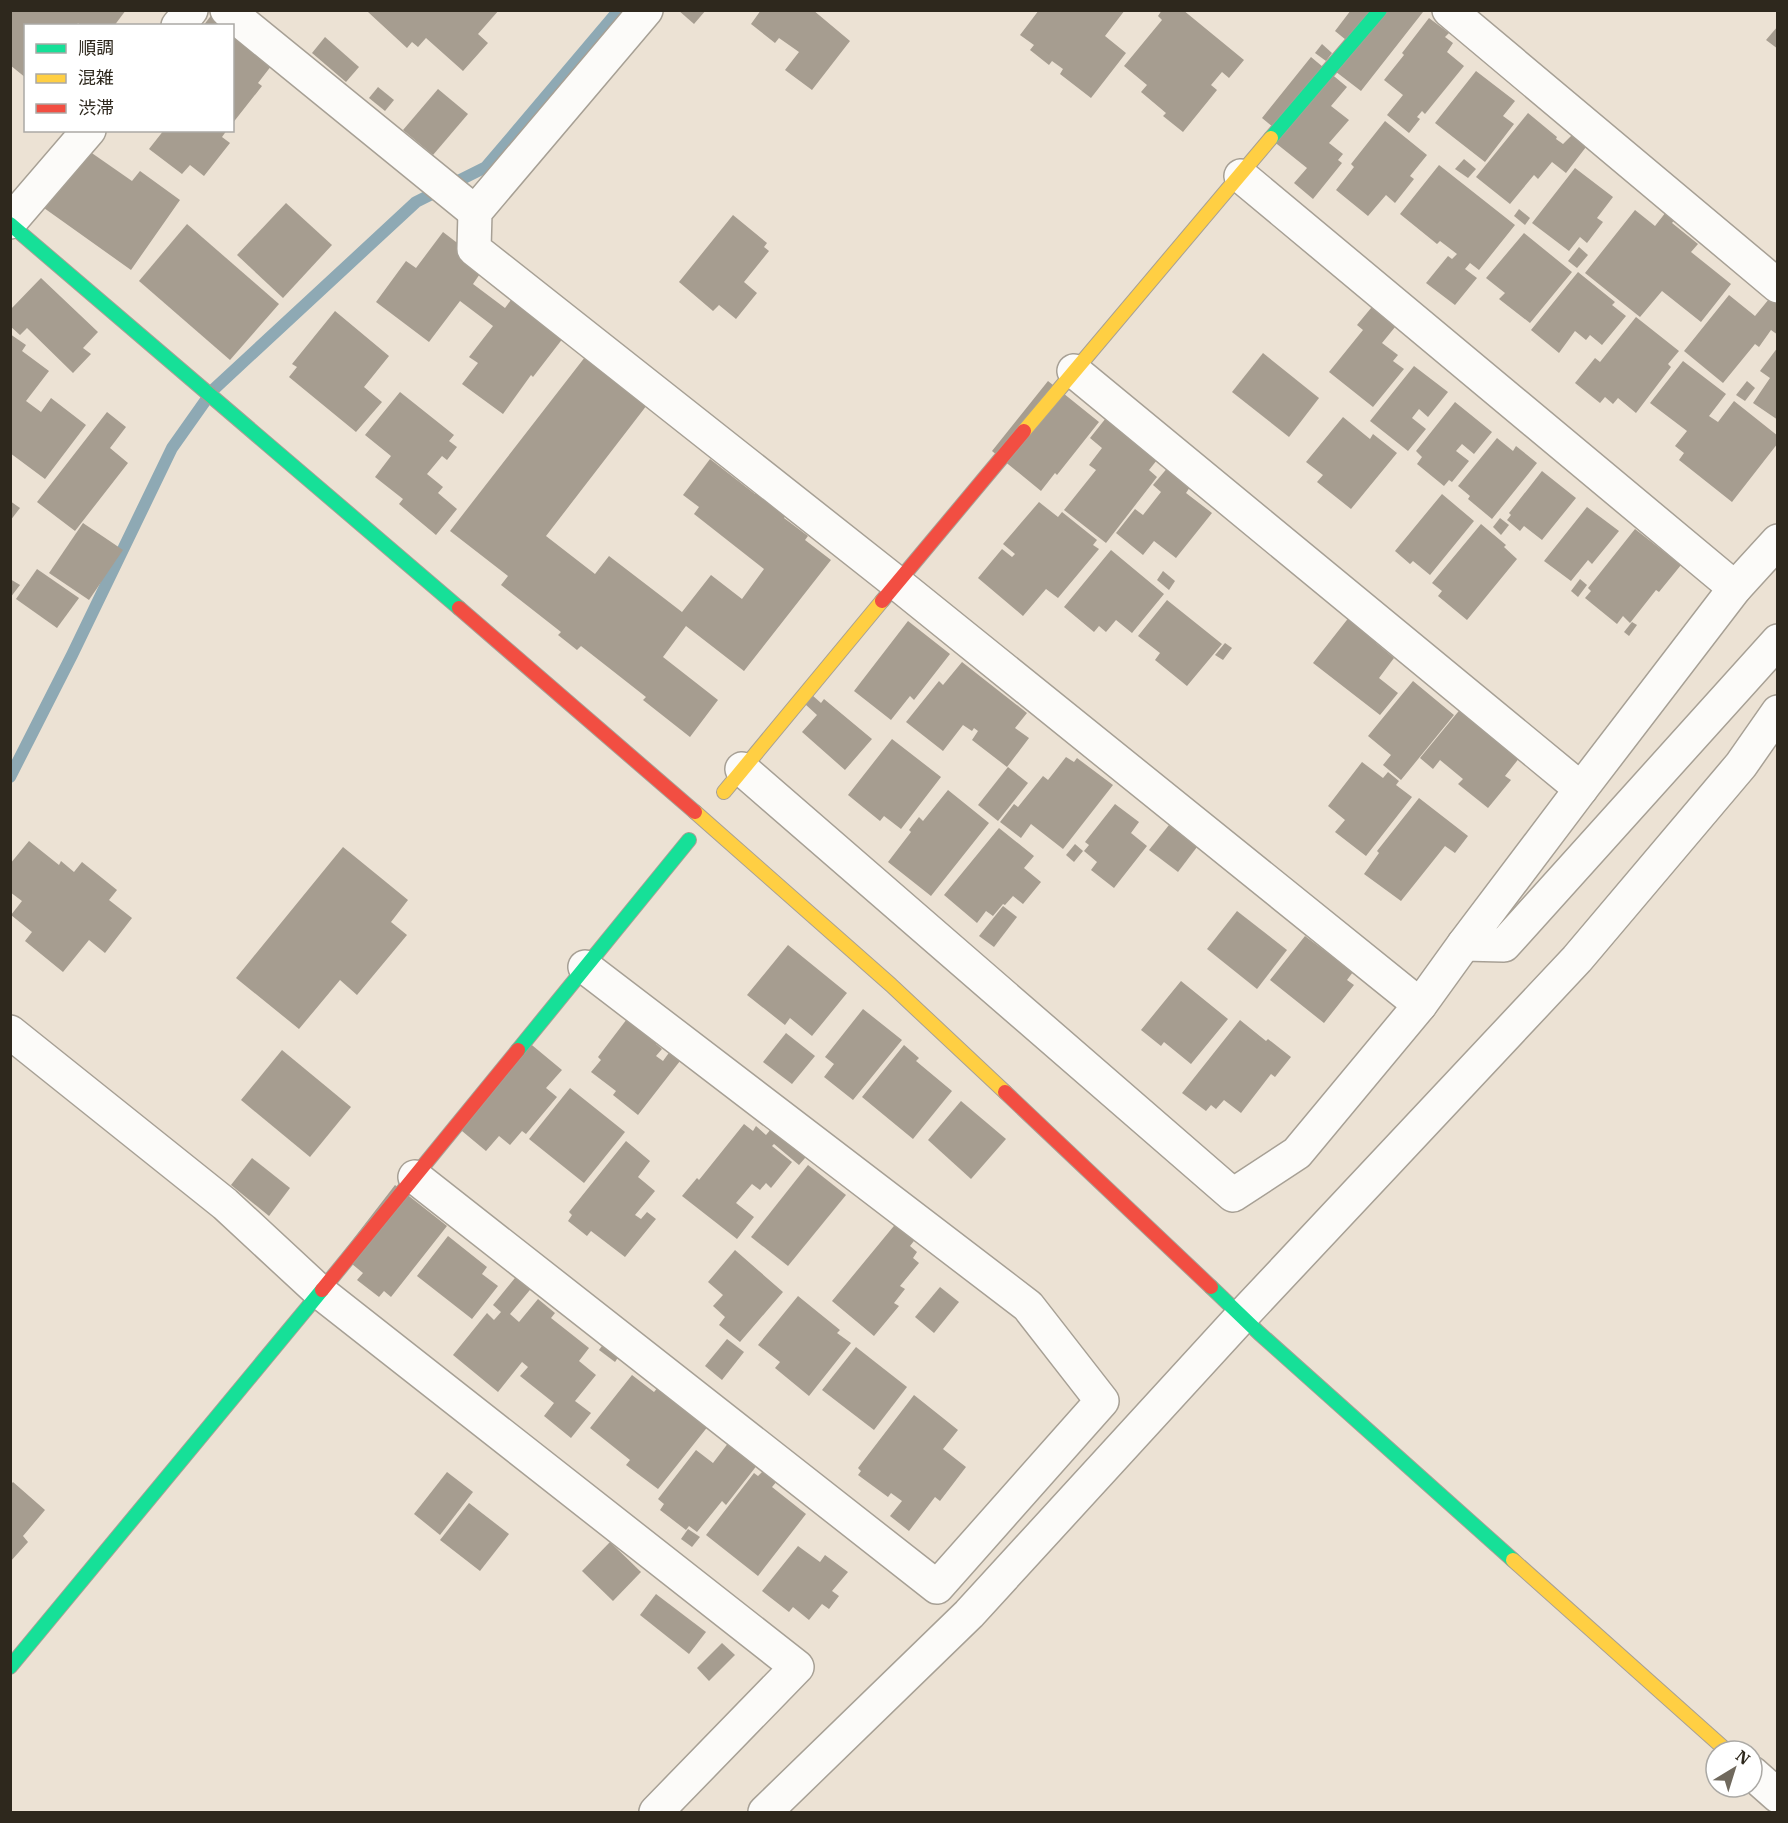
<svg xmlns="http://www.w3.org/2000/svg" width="1788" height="1823" font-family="'IBM Plex Serif','Noto Sans JP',serif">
<rect width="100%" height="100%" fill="#ece2d4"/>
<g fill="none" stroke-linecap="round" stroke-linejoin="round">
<polyline stroke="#8ea9b4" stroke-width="12" points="10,777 72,655 172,448 213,390 416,202 486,167 619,10"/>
</g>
<g fill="#a69d90">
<polygon points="10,10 126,10 114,26 81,26 78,23 76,26 26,26 26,78 10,65"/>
<polygon points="370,10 499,10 478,34 488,43 463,71 426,38 418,47 412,42 407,48 368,12"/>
<polygon points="678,10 706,10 694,24"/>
<polygon points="761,10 813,10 850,41 812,90 785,70 799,52 779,38 775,43 751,24"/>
<polygon points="1039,10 1125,10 1105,36 1126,53 1091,98 1060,74 1063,69 1052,61 1049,65 1030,50 1034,45 1020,35"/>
<polygon points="1162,10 1183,10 1244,60 1229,78 1222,72 1211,85 1217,90 1183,132 1163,116 1166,113 1141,92 1147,85 1124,66 1162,20 1158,16"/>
<polygon points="1351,10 1421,10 1423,12 1361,91 1331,68 1351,44 1335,31"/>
<polygon points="213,13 229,26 203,26"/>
<polygon points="1429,18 1449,33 1445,37 1453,43 1447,52 1464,66 1425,114 1422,111 1417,117 1420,119 1409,133 1387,115 1403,95 1384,80 1404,55 1402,53"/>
<polygon points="1778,26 1778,49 1766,40"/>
<polygon points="232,28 275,61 258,83 262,86 232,124"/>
<polygon points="325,37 359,67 346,82 312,53"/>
<polygon points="1322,44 1332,53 1326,61 1315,53"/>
<polygon points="1311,57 1347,87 1331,106 1349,120 1329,143 1343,154 1338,160 1342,163 1313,199 1294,183 1307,168 1267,136 1273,127 1262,118"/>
<polygon points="1476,71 1515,101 1503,116 1514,124 1485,162 1435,123"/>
<polygon points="378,87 394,100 385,111 369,98"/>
<polygon points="438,89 468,114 433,155 403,130"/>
<polygon points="1528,113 1557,137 1556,139 1563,144 1572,135 1586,147 1566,173 1552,162 1538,179 1534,175 1510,204 1476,177"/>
<polygon points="1385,121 1427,155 1410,176 1414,179 1395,203 1386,195 1368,216 1336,190 1354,167 1351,164"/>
<polygon points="164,130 227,130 222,137 230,143 204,176 190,165 182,174 149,149"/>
<polygon points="86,149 132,181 140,171 180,200 131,270 44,208"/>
<polygon points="1464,159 1476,169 1468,178 1455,169"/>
<polygon points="1439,165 1515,225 1479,270 1470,263 1465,269 1477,278 1455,305 1426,283 1448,256 1452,259 1457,254 1440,241 1437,244 1400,214"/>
<polygon points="1575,168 1613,197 1597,218 1603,222 1587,243 1580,237 1569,251 1532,223"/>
<polygon points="286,203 332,245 283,298 237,255"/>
<polygon points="1519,209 1530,218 1525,225 1514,216"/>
<polygon points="1635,210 1655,226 1666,212 1675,219 1672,223 1698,244 1691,252 1731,284 1701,322 1662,291 1640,317 1585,273"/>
<polygon points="733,215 767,243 764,247 769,251 744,282 757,293 736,319 719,305 713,311 679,282"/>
<polygon points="187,224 279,304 230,360 139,281"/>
<polygon points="443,232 486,265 473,284 505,308 514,296 567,333 533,377 531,375 503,414 462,384 478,363 469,357 493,326 460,301 429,342 376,302 406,261 416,268"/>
<polygon points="1524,233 1572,272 1530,323 1499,299 1505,293 1486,278"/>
<polygon points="1579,247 1588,255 1577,268 1568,261"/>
<polygon points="1578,272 1615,302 1612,305 1626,316 1602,345 1590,335 1586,340 1575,331 1559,353 1531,330"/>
<polygon points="41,278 98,332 83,348 91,354 73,373 27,328 20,335 10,326 10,310"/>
<polygon points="1729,295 1755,316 1769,299 1778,305 1778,335 1771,330 1759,347 1755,344 1723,383 1684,351"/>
<polygon points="1376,302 1400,321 1382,343 1398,355 1393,361 1404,369 1373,407 1329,372 1363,330 1357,325"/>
<polygon points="335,311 389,356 364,387 382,402 356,432 289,377 297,367 292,364"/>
<polygon points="1636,317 1679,351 1668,364 1671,367 1636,413 1618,398 1613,404 1605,397 1600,403 1575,383 1595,358 1600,362"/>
<polygon points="10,334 26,345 22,351 49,371 26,401 41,412 51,398 86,425 45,479 10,453"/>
<polygon points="1778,347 1778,420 1753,403 1770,378 1760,371"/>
<polygon points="1263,353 1319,398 1289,437 1232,392"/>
<polygon points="585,357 647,405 546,536 595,574 609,556 682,612 711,575 742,599 764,569 694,514 699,507 683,495 710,459 755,494 758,491 787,514 784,518 808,536 805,540 831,560 744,671 686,626 663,657 718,700 690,737 643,700 646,697 581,646 577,650 558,635 561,632 501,585 508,576 450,531"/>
<polygon points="1683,361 1726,394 1709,416 1718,422 1734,401 1778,436 1778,443 1732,502 1679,460 1684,453 1675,446 1687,431 1650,403"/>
<polygon points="1414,366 1448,392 1428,417 1419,409 1412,418 1426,429 1408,451 1370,421"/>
<polygon points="1048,381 1099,422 1057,475 1055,473 1041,491 992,451"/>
<polygon points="1747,381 1755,388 1745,401 1736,395"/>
<polygon points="400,392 454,435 449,441 457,447 447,460 442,456 427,474 443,487 438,493 457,509 436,535 399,504 403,499 375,477 391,456 365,435"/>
<polygon points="1455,402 1492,432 1474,454 1462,444 1456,451 1469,461 1452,482 1449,480 1444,486 1417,464 1422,457 1416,451"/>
<polygon points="107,412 126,427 110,448 128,463 75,531 37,502"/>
<polygon points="1110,413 1157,460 1149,470 1157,477 1106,543 1064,510 1096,470 1089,465 1102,448 1090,438"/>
<polygon points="1343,417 1370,439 1373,434 1397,453 1351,509 1317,482 1323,475 1306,462"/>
<polygon points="1497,438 1513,451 1516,446 1537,463 1492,519 1468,499 1470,496 1458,486"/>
<polygon points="1169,466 1192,484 1186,493 1212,513 1176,558 1154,541 1143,555 1116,533 1135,509 1143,515 1161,492 1153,485"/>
<polygon points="1542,471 1576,498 1542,540 1524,526 1520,531 1507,520 1511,515 1509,513"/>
<polygon points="1442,494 1474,521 1430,575 1413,561 1410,564 1395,551"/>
<polygon points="10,501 20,508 10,521"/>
<polygon points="1039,502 1058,517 1062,512 1097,540 1093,545 1099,549 1058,598 1046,589 1023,616 978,578 1002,549 1012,557 1015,554 1003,544"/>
<polygon points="1587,507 1619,531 1592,564 1588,560 1571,581 1544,561"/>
<polygon points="1500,518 1509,525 1501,535 1493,527"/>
<polygon points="83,523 123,550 89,600 49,573"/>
<polygon points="1481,524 1506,545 1504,547 1517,559 1467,620 1438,596 1442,591 1432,583"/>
<polygon points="1635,529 1681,565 1659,592 1656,590 1630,623 1623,616 1617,624 1585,598 1591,591 1588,588"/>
<polygon points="1111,550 1164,594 1132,633 1116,620 1106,632 1099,626 1094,632 1064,607"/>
<polygon points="37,569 79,598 57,628 16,599"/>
<polygon points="1163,571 1175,581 1169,590 1157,580"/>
<polygon points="10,579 20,585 10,598"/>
<polygon points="1580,579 1587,585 1578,597 1571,591"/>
<polygon points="1167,600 1222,644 1187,686 1155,660 1160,653 1138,636"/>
<polygon points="1350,616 1380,639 1376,643 1394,658 1379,678 1398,693 1380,715 1313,663"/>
<polygon points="908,621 950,654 914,700 910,696 891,720 854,691"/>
<polygon points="1632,622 1637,625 1629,636 1624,632"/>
<polygon points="1225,643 1232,648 1223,660 1215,655"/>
<polygon points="962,662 1027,713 1015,728 1029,738 1007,767 972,740 978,731 974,728 972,731 963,725 943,751 906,722 939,681 943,685"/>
<polygon points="1413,681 1454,715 1401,780 1383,765 1391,755 1368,736"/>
<polygon points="812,695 821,703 824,699 872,739 845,770 802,732 817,715 805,704"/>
<polygon points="1467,701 1524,752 1505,776 1511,780 1488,808 1458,784 1463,779 1440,760 1433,769 1420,758"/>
<polygon points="892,739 941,777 901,829 884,816 880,821 848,795"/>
<polygon points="1066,757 1074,762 1077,758 1113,785 1063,849 1031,824 1021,838 1000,822 1014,804 1018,807 1043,776 1048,780"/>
<polygon points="1362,762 1383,778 1388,772 1399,781 1396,785 1412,797 1366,856 1335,832 1345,820 1328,806"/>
<polygon points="1008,767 1028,783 998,821 978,805"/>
<polygon points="948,790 989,823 931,896 888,862 911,832 909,830 919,817 923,821"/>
<polygon points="1419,798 1468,836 1455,853 1445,846 1401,901 1364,874 1379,853 1377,851"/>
<polygon points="1115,804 1139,822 1131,833 1147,846 1114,888 1091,870 1097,862 1084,851 1089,845 1085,842"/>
<polygon points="1169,825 1197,847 1178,872 1149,850"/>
<polygon points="999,828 1034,856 1024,868 1041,882 1023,904 1013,896 1005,905 1003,904 993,916 986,911 977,923 944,895"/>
<polygon points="29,841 59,865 61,861 74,872 82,862 117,890 109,900 132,918 105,953 89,940 63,972 25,941 32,932 11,915 22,901 10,892 10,864"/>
<polygon points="1075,844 1083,851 1074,862 1066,855"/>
<polygon points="343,847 408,900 391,922 407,935 357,995 340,980 299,1029 236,978"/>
<polygon points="1003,906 1017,917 994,947 979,936"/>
<polygon points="1237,911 1287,950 1257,989 1207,949"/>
<polygon points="1305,936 1353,972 1347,980 1354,985 1324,1023 1270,980"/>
<polygon points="788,945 847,993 812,1036 790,1018 785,1025 747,995"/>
<polygon points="1181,981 1228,1019 1191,1064 1164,1042 1161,1046 1141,1030"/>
<polygon points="863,1009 902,1040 853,1100 824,1077 834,1064 825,1057"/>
<polygon points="630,1015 660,1039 656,1044 662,1049 656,1056 663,1061 676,1043 687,1052 638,1115 613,1095 616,1091 591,1072 601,1060 598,1057"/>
<polygon points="1240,1020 1266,1041 1268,1039 1291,1057 1275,1077 1271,1074 1241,1113 1224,1100 1216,1109 1211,1105 1206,1111 1182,1093"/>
<polygon points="786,1033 815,1056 792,1084 763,1062"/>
<polygon points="521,1036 562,1070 546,1088 557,1097 526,1134 522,1131 510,1145 499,1136 486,1151 456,1126"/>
<polygon points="904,1045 919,1058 916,1061 952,1091 913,1139 862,1097"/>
<polygon points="282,1050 351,1107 310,1157 241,1100"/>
<polygon points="570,1088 625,1132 584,1183 529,1139"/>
<polygon points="961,1101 1006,1139 971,1179 928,1140"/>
<polygon points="776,1123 811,1151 799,1165 774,1144 772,1146 792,1162 771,1188 766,1183 760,1190 752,1184 736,1203 754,1217 737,1239 682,1196 697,1178 699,1180 744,1124 753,1131 756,1126 766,1135"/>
<polygon points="626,1141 650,1161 638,1177 655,1191 635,1215 641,1219 647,1212 656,1219 625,1257 591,1231 587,1236 568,1221 572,1215 569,1212"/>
<polygon points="252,1158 290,1188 269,1216 231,1185"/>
<polygon points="808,1165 846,1195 788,1266 751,1237"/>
<polygon points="395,1185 447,1226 391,1297 384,1291 379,1297 357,1280 363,1273 341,1255"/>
<polygon points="898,1221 917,1237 910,1246 917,1252 913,1258 919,1263 900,1286 905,1289 894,1303 899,1306 874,1336 832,1301"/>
<polygon points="448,1236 487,1267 482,1274 498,1286 472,1319 417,1276"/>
<polygon points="735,1250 783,1292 740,1342 719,1325 725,1317 713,1306 723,1295 708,1282"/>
<polygon points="519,1273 534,1285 510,1314 519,1322 538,1299 555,1313 551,1318 589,1348 579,1361 596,1375 575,1401 591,1413 571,1438 544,1416 554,1403 520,1376 528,1367 522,1362 498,1392 453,1355 487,1313 494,1320 501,1312 493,1305"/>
<polygon points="940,1287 959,1302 934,1333 915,1317"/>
<polygon points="798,1296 840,1330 837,1333 851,1343 809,1396 775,1368 780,1362 758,1345"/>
<polygon points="727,1339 744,1352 722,1380 705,1366"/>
<polygon points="605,1342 621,1353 615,1362 599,1350"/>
<polygon points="856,1347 907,1387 874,1430 822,1390"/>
<polygon points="632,1375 654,1392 660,1385 709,1425 658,1489 626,1465 630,1460 590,1428"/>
<polygon points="914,1395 958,1430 943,1449 966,1467 940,1501 935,1497 909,1531 890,1516 902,1501 891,1493 888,1497 858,1475 861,1471 858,1468"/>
<polygon points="729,1442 758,1464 726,1505 722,1501 697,1532 689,1526 686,1530 660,1510 664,1504 658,1499 696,1450 713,1463"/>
<polygon points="764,1470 778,1480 772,1487 806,1514 758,1576 706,1535 754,1473 758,1476"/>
<polygon points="447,1472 473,1492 440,1535 414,1514"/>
<polygon points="13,1482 45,1510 23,1536 28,1542 10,1562 10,1485"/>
<polygon points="469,1503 509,1534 480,1571 440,1540"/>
<polygon points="688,1529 700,1537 692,1547 681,1539"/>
<polygon points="610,1542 641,1572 613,1601 582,1571"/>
<polygon points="798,1546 820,1562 825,1555 848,1572 832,1591 839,1596 829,1609 822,1604 809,1620 793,1607 789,1612 762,1591"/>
<polygon points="656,1594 706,1632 689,1654 640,1615"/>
<polygon points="722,1643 735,1655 709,1681 697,1668"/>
</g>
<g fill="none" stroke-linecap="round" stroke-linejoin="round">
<defs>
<g id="street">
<polyline points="227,10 475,212"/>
<polyline points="646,10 475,212 474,249 898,584 1420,1005"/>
<polyline points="1449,10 1778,286"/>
<polyline points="178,26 191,10"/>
<polyline points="1241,176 1735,588"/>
<polyline points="10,222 89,130"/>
<polyline points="1074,371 1581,789"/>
<polyline points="742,769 1233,1195 1297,1153 1420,1005 1464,944 1581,789 1735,588 1778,541"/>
<polyline points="1464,944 1504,945 1778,641"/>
<polyline points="10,1032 225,1204 320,1292 797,1667 656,1812"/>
<polyline points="415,1177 937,1587 1102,1401 1028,1306 585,967"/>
<polyline points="1752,1773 1778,1796"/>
<polyline points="765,1812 969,1614 1242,1316 1577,959 1741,765 1778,712"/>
</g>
<g id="fast">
<polyline points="1271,138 1380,10"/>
<polyline points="10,224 459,608"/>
<polyline points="518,1050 689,840"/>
<polyline points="1211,1287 1259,1333 1513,1560"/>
<polyline points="10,1667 322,1290"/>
</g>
<g id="slow">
<polyline points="1024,431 1271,138"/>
<polyline points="724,792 882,601"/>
<polyline points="695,812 891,985 1005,1092"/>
<polyline points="1513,1560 1727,1751"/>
</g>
<g id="jam">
<polyline points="882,601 1024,431"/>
<polyline points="459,608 695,812"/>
<polyline points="1005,1092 1211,1287"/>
<polyline points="322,1290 518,1050"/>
</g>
</defs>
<use href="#street" stroke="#a7a095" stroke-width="36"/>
<use href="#fast" stroke="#a7a095" stroke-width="16"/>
<use href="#slow" stroke="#a7a095" stroke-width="16"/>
<use href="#jam" stroke="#a7a095" stroke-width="16"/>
<use href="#street" stroke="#fcfbf9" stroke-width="33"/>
<use href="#fast" stroke="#16e098" stroke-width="14"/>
<use href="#slow" stroke="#ffcf43" stroke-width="14"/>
<use href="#jam" stroke="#f24e42" stroke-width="14"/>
</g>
<rect width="1788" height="1823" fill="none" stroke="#2e281d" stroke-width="24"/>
<rect x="24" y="24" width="210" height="108" fill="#ffffff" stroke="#aba9a5" stroke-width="1.5"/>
<rect x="36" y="44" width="30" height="9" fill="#16e098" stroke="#aba9a5" stroke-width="1.5"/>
<text x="78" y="54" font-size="18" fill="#2e281d">順調</text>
<rect x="36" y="74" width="30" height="9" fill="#ffcf43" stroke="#aba9a5" stroke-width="1.5"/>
<text x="78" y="84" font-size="18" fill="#2e281d">混雑</text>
<rect x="36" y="104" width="30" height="9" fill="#f24e42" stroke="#aba9a5" stroke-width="1.5"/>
<text x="78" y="114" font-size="18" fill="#2e281d">渋滞</text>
<g transform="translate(1734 1769) rotate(38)"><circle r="28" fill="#ffffff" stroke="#aba9a5" stroke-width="1.5"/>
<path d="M0-4.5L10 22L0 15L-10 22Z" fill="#70695d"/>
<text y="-9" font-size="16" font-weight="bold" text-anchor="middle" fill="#2e281d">N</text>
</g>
</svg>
